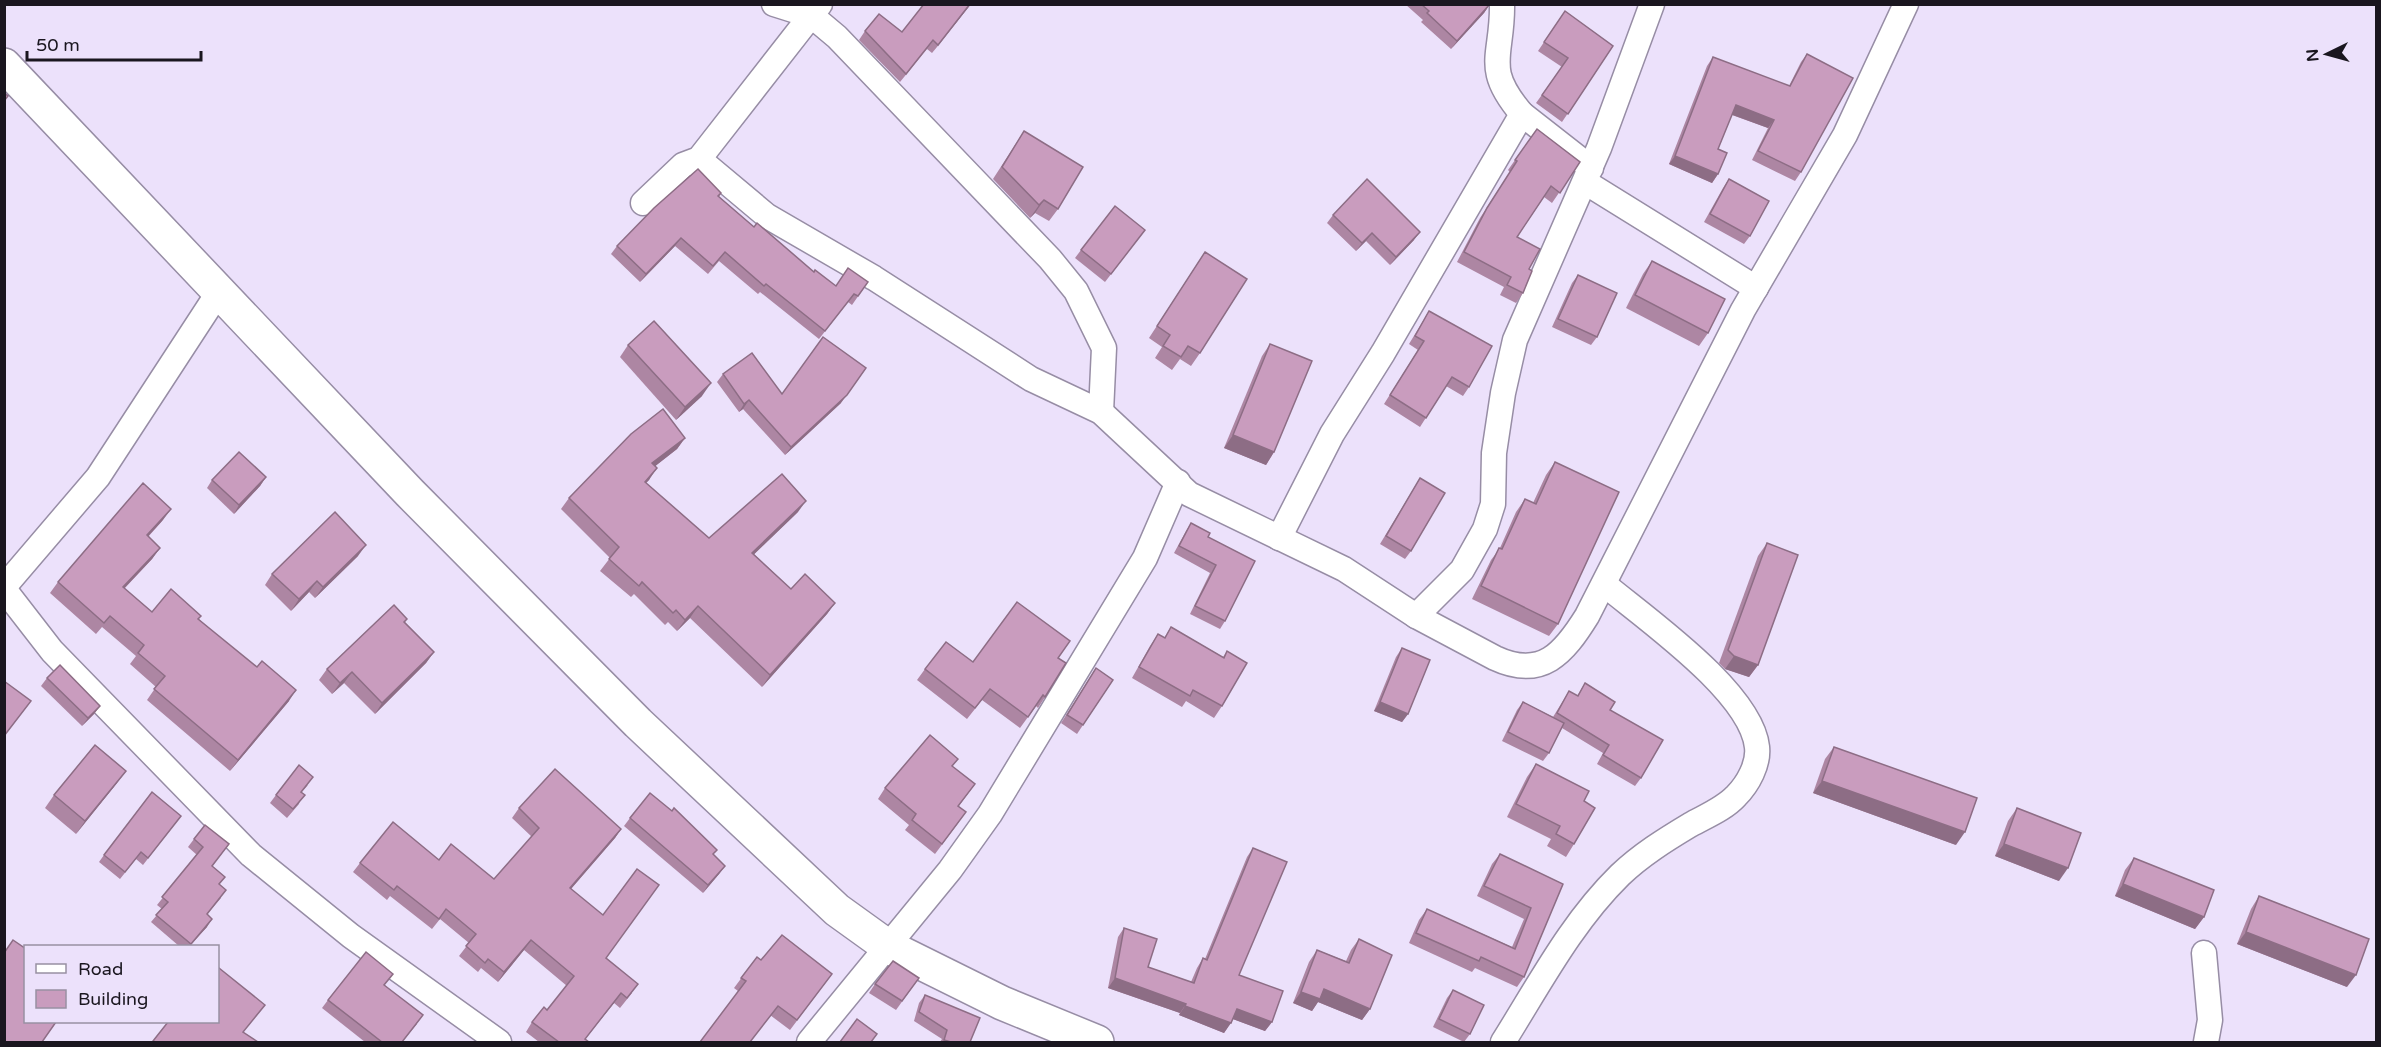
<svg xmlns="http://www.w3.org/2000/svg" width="2381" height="1047" font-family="'Varela Round',sans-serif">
<rect width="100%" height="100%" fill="#ece1fb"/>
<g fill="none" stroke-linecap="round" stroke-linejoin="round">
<defs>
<g id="street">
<polyline points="774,4 812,16 837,37 1050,259 1076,291 1104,348 1101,412"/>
<polyline points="1522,114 1591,168"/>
<path d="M699,159l68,57 107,62 157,101 70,33 88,82 155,75 72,47 79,42c47,22 69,-5 92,-42l156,-306 102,-175 61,-131"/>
<polyline points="1585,182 1756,288"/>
<polyline points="643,203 683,165 699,159 820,4"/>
<path d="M1279,538l53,-104 51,-81 139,-239c-40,-47 -19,-57 -20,-110"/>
<polyline points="4,587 98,477 220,290"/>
<polyline points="4,589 52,651 251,855 351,936 499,1042"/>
<polyline points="1416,616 1462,570 1485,529 1493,504 1494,453 1503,393 1515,340 1599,148 1652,4"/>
<polyline points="2204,953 2210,1020 2206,1042"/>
<polyline points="809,1042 950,870 990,814 1145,558 1178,482"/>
<path d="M1503,1042c36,-57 68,-119 117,-167 21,-20 45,-35 70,-50 16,-9 34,-16 46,-29 12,-12 23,-32 21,-49 -6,-55 -111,-128 -153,-163"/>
</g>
<polyline id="secondary" points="4,65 410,493 638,723 837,910 887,946 1002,1003 1097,1042"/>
</defs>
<use href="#street" stroke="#978da5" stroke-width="27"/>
<use href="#secondary" stroke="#978da5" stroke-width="36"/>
<use href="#street" stroke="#fff" stroke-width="24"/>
<use href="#secondary" stroke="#fff" stroke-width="33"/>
</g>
<g fill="#ad86a3">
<polygon points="971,4 932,53 927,49 900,82 859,40 865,31 902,32"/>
<polygon points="1405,4 1490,4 1484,13 1451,49 1421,22 1423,20"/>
<polygon points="1565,11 1613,46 1562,122 1536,103 1562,67 1538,51"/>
<polygon points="1807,54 1801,172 1795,181 1752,160 1768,128 1732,115 1718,149 1718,174 1712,183 1669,164 1707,66 1713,57 1789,86 1801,62"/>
<polygon points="1537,129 1580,162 1552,203 1544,197 1517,237 1529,269 1523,293 1516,303 1500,295 1504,287 1457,262 1480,218 1510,172 1508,170"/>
<polygon points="1024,131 1058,209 1049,221 1035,213 1030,218 993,179"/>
<polygon points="1729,179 1750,236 1744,244 1704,222 1723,188"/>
<polygon points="721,193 719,197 754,227 814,272 836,286 868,282 852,305 848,302 819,339 760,292 758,294 719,261 708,274 675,246 640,282 611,254 617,246"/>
<polygon points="1333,215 1414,240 1390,265 1366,241 1356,251 1327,223"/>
<polygon points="1139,238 1105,282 1075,258 1081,250"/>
<polygon points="1205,252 1200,353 1191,366 1180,359 1172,370 1155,358 1162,347 1149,338"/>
<polygon points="1652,261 1708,333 1699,346 1626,308 1643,274"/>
<polygon points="1578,275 1597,337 1591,345 1552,327 1572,283"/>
<polygon points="1429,311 1469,387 1463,396 1446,386 1420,427 1384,404 1418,350 1409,344"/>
<polygon points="1270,344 1274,452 1266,465 1224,448 1262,356"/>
<polygon points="628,345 702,396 676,420 620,357"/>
<polygon points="723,374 782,394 841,403 785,455 743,409 739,412 717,382"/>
<polygon points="685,438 677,449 655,466 649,480 646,483 709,538 798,512 754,554 791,589 835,603 827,614 762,687 690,618 677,631 668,622 665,625 634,594 631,597 600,571 610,558 561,509 569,498"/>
<polygon points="1555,462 1558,624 1549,636 1472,599 1491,560 1500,548 1516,512 1525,499 1533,503 1546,475"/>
<polygon points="266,477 260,486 234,514 207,488 212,480"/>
<polygon points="1420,478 1411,551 1405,559 1380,544"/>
<polygon points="163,520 148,537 160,548 152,559 124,589 152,612 199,619 289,701 230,771 147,700 156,687 130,664 136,656 102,627 96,634 50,593 58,582"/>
<polygon points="1191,523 1208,537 1255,561 1225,621 1220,629 1190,614 1210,573 1174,553 1186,531"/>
<polygon points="1767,543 1758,665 1749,677 1725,669 1719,663 1758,556"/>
<polygon points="358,556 315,598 309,592 291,611 265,585 272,574"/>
<polygon points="407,619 405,622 434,652 426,663 375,714 344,683 332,694 319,680 327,669"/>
<polygon points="1171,627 1223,657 1227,651 1222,706 1214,718 1186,701 1182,707 1132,678 1150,646 1158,634 1164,638"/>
<polygon points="1402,648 1408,714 1402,722 1374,711 1396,657"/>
<polygon points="1058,658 1045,697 1038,708 1036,706 1020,728 982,700 967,719 917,680 925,669 973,662"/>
<polygon points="1096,668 1113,680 1077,734 1061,723"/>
<polygon points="47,678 100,706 94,714 82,726 41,686"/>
<polygon points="1585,683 1610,710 1641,778 1635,786 1597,764 1603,753 1562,728 1549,753 1543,761 1502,741 1517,710 1523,702 1553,717 1569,691 1577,696"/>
<polygon points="1834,747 1956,845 1813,793 1825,759"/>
<polygon points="1536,764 1584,801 1574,844 1566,857 1547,846 1551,839 1507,817 1527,777"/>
<polygon points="953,767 975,784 959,806 959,822 935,854 905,830 909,825 878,799 885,788"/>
<polygon points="117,783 76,834 45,808 54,795"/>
<polygon points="308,785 301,793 299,804 287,818 270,803 276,795"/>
<polygon points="519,808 621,829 615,838 571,889 606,958 632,993 620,1008 614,1003 585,1039 589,1042 539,1042 526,1032 532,1022 547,1010 567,986 524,950 498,982 481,968 478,972 459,956 469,943 440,919 432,929 390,896 387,900 353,872 360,863 494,879 532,837 512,818"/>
<polygon points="2017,808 2059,881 1995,856 2008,821"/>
<polygon points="181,816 143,865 136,859 120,879 99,862 104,855"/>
<polygon points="630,818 725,866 719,874 703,893 624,826"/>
<polygon points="194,839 229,844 212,866 225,877 219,884 221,898 207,914 207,927 190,946 179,946 151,922 162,909 157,905 197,855 188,847"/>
<polygon points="1253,848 1239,975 1272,1022 1265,1031 1233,1019 1224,1033 1179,1015 1180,1013 1108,988 1118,937 1124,928 1148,967 1191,982 1197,968 1203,958 1205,959 1247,857"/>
<polygon points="1500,854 1563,884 1524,977 1517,987 1475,968 1472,972 1409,943 1419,920 1427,909 1512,947 1524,919 1477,896 1492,864"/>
<polygon points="2134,858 2204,917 2195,929 2115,896 2125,870"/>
<polygon points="2259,896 2347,987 2237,944 2251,909"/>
<polygon points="1359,939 1370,1009 1362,1020 1318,1002 1312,1011 1293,1003 1309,962 1317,950 1346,961 1351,950"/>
<polygon points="757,957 761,960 832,974 790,1030 734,988"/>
<polygon points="919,978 896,1010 869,993 875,984"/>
<polygon points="385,985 417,1024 402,1042 365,1042 322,1008 328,1000"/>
<polygon points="1453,990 1470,1034 1464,1042 1433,1027 1447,998"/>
<polygon points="925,995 970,1042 940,1042 942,1039 914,1021 919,1003"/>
</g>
<g fill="#8d6d85">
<polygon points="970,4 971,4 932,53 938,45"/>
<polygon points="1490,4 1484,13 1451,49 1457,41"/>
<polygon points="1736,105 1774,120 1768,128 1730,114"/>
<polygon points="1675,156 1718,174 1712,183 1669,164"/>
<polygon points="1044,200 1035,213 1030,218 1039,205"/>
<polygon points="1420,232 1414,240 1390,265 1396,257"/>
<polygon points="1372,233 1366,241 1356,251 1362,243"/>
<polygon points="681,238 675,246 640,282 646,274"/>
<polygon points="866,368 841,403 785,455 791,447"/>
<polygon points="711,383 702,396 676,420 685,407"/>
<polygon points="749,400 743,409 739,412 744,404"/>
<polygon points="1233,435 1274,452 1266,465 1224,448"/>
<polygon points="685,438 677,449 644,475 652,463"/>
<polygon points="657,468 649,480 636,493 645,482"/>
<polygon points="266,477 260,486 234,514 239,505"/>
<polygon points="806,501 798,512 744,564 752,553"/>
<polygon points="171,509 163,520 139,546 147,535"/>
<polygon points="366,545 358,556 315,598 323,587"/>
<polygon points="160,548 152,559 115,598 123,587"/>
<polygon points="317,581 309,592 291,611 299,599"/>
<polygon points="835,603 827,614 762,687 770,675"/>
<polygon points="698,606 690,618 677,631 685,620"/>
<polygon points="434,652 426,663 375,714 382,703"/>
<polygon points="1734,656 1758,665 1749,677 1725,669"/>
<polygon points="352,672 344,683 332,694 340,683"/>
<polygon points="296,690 289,701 230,771 238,760"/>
<polygon points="1380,702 1408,714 1402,722 1374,711"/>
<polygon points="100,706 94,714 82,726 88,718"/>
<polygon points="126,771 117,783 76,834 85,821"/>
<polygon points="1822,781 1965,832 1956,845 1813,793"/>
<polygon points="621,829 615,838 563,898 570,888"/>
<polygon points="2004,844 2068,868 2059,881 1995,856"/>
<polygon points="725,866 719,874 703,893 708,885"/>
<polygon points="2123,884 2204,917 2195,929 2115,896"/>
<polygon points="212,919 207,927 189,946 191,944"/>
<polygon points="2246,932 2356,975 2347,987 2237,944"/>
<polygon points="531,940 524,950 498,982 504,972"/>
<polygon points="1115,978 1186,1004 1180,1013 1108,988"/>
<polygon points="1324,989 1370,1009 1362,1020 1318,1002 1312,1011 1293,1003 1301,992"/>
<polygon points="621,993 614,1003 582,1042"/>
<polygon points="1185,1006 1231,1023 1224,1033 1179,1015"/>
<polygon points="1237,1009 1272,1022 1265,1031 1230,1018"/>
</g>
<g fill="#c99cbe" stroke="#8d6d85" stroke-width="1.5">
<polygon points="924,4 970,4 938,45 933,40 906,74 865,31 879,14 902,32"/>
<polygon points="1421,4 1490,4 1457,41 1427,13 1429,11"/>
<polygon points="1565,11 1613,46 1568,114 1542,95 1568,58 1544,42"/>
<polygon points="1807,54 1853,78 1801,172 1758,151 1774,120 1736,105 1718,149 1727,153 1718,174 1675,156 1713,57 1790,86"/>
<polygon points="4,93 8,96 4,101"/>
<polygon points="1537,129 1580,162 1560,193 1551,186 1517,237 1540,249 1529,269 1532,271 1523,293 1507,285 1511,277 1464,252 1487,208 1517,161 1515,160"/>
<polygon points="1024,131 1083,167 1058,209 1044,200 1039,205 1002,167"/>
<polygon points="698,169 721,193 718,196 754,227 757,223 814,272 815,270 836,286 848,268 868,282 858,296 854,294 825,331 766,284 764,286 725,252 713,266 681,238 646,274 617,246 654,208"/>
<polygon points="1367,179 1420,232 1396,257 1372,233 1362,243 1333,215"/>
<polygon points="1729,179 1769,201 1750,236 1710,214"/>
<polygon points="1115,206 1145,230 1111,274 1081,250"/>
<polygon points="1205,252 1247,279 1200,353 1188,346 1181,357 1163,346 1170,335 1157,326"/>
<polygon points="1652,261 1725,299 1708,333 1635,295"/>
<polygon points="1578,275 1617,293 1597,337 1558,319"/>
<polygon points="1429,311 1492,346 1469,387 1452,377 1426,418 1390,395 1424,341 1415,336"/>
<polygon points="654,321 711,383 685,407 628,345"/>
<polygon points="823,337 866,368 847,395 791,447 749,400 744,404 723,374 752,353 782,394"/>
<polygon points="1270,344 1312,361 1274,452 1233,435"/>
<polygon points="663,409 685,438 652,463 657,468 645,482 709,538 782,474 806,501 752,553 791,589 805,574 835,603 770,675 698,606 685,620 676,610 673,613 642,582 639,586 609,559 619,547 569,498 631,434"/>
<polygon points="239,452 266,477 239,505 212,480"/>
<polygon points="1555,462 1619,492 1558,624 1481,586 1499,548 1502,549 1525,499 1536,504"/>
<polygon points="1420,478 1445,493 1411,551 1386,536"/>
<polygon points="143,483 171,509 147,535 160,548 123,587 152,612 171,589 201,616 198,619 257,667 262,661 296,690 238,760 154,689 165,676 138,653 144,645 110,616 104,623 58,582"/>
<polygon points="335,512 366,545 323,587 317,581 299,599 272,574"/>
<polygon points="1191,523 1210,533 1208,537 1255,561 1225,621 1195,606 1216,565 1179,546"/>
<polygon points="1767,543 1798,555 1758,665 1734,656 1728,650"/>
<polygon points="1017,602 1070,641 1058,658 1066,663 1045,697 1043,695 1028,717 990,689 975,708 925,669 946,642 973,662"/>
<polygon points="394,605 407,619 404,622 434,652 382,703 352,672 340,683 327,669"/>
<polygon points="1171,627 1224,658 1227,651 1247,663 1222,706 1193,690 1190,696 1139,667 1158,634 1165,638"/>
<polygon points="1402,648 1430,660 1408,714 1380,702"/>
<polygon points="60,665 100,706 88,718 47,678"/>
<polygon points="1096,668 1113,680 1083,725 1067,715"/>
<polygon points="4,681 31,701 4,736"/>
<polygon points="1585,683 1615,702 1610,710 1663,740 1641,778 1603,755 1609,745 1557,713 1569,691 1578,696"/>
<polygon points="1523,702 1564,723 1549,753 1508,732"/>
<polygon points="930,735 958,759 952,766 975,784 958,806 966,812 942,844 912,820 916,814 885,788"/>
<polygon points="95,745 126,771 85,821 54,795"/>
<polygon points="1834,747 1977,798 1965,832 1822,781"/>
<polygon points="1536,764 1589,791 1584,801 1595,808 1574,844 1556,834 1560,826 1516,804"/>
<polygon points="299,765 313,777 301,792 305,795 293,809 276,795"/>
<polygon points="555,769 621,829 570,888 603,915 637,869 659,885 606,958 638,984 627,998 621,993 585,1039 589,1042 559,1042 532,1022 544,1007 547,1010 574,976 531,940 504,972 488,959 485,963 466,946 476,934 446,909 439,919 397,886 394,890 360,863 393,822 439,860 451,844 494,879 539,828 519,808"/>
<polygon points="152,792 181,816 148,858 141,852 125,872 104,855"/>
<polygon points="650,793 672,811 674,808 717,850 713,854 725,866 708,885 630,818"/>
<polygon points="2017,808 2081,833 2068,868 2004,844"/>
<polygon points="205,825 229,844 212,866 225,877 219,884 226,890 207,914 212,919 191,944 156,915 168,902 162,897 203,847 194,839"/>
<polygon points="1253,848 1287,862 1239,975 1283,991 1272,1022 1237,1009 1231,1023 1185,1006 1186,1004 1115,978 1124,928 1157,939 1148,967 1194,983 1203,958 1207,960"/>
<polygon points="1500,854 1563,884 1524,977 1481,957 1479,961 1416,933 1427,909 1515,949 1531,908 1484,886"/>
<polygon points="2134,858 2214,890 2204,917 2123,884"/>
<polygon points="2259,896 2369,939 2356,975 2246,932"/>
<polygon points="782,935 832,974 797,1020 778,1006 750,1042 700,1042 746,981 741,978 757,957 761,960"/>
<polygon points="1359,939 1392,955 1370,1009 1324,989 1320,999 1301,992 1317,950 1349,963"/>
<polygon points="13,940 26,949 26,989 25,990 26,991 26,1022 56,1022 42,1042 4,1042 4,953"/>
<polygon points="366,952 393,974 384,985 423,1015 402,1042 382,1042 328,1000"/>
<polygon points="893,961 919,978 902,1001 875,984"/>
<polygon points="219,968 265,1005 243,1032 258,1042 155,1042 153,1041 168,1022 218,1022 218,969"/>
<polygon points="1453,990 1484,1005 1470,1034 1439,1019"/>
<polygon points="925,995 980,1018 970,1042 951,1042 944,1040 947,1030 919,1012"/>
<polygon points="857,1019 877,1034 871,1042 840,1042"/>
</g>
<rect width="2381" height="1047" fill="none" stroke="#1a161f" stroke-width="12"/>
<rect x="24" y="945" width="195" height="78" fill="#ece1fb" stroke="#9890a3" stroke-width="1.5"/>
<rect x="36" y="964" width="30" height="9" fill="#ffffff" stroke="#9890a3" stroke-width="1.5"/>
<text x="78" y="975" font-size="18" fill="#1a161f">Road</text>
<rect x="36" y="990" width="30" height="18" fill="#c99cbe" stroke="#9890a3" stroke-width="1.5"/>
<text x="78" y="1005" font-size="18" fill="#1a161f">Building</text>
<g transform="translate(2327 54) rotate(265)" stroke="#ece1fb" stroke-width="4.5" paint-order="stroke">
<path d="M0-4.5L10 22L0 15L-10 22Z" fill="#1a161f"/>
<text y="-9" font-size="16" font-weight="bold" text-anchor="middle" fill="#1a161f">N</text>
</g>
<path d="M27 51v9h174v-9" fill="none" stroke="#1a161f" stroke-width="3"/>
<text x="36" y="51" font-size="18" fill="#1a161f" stroke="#ece1fb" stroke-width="4.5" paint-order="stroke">50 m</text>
</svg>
